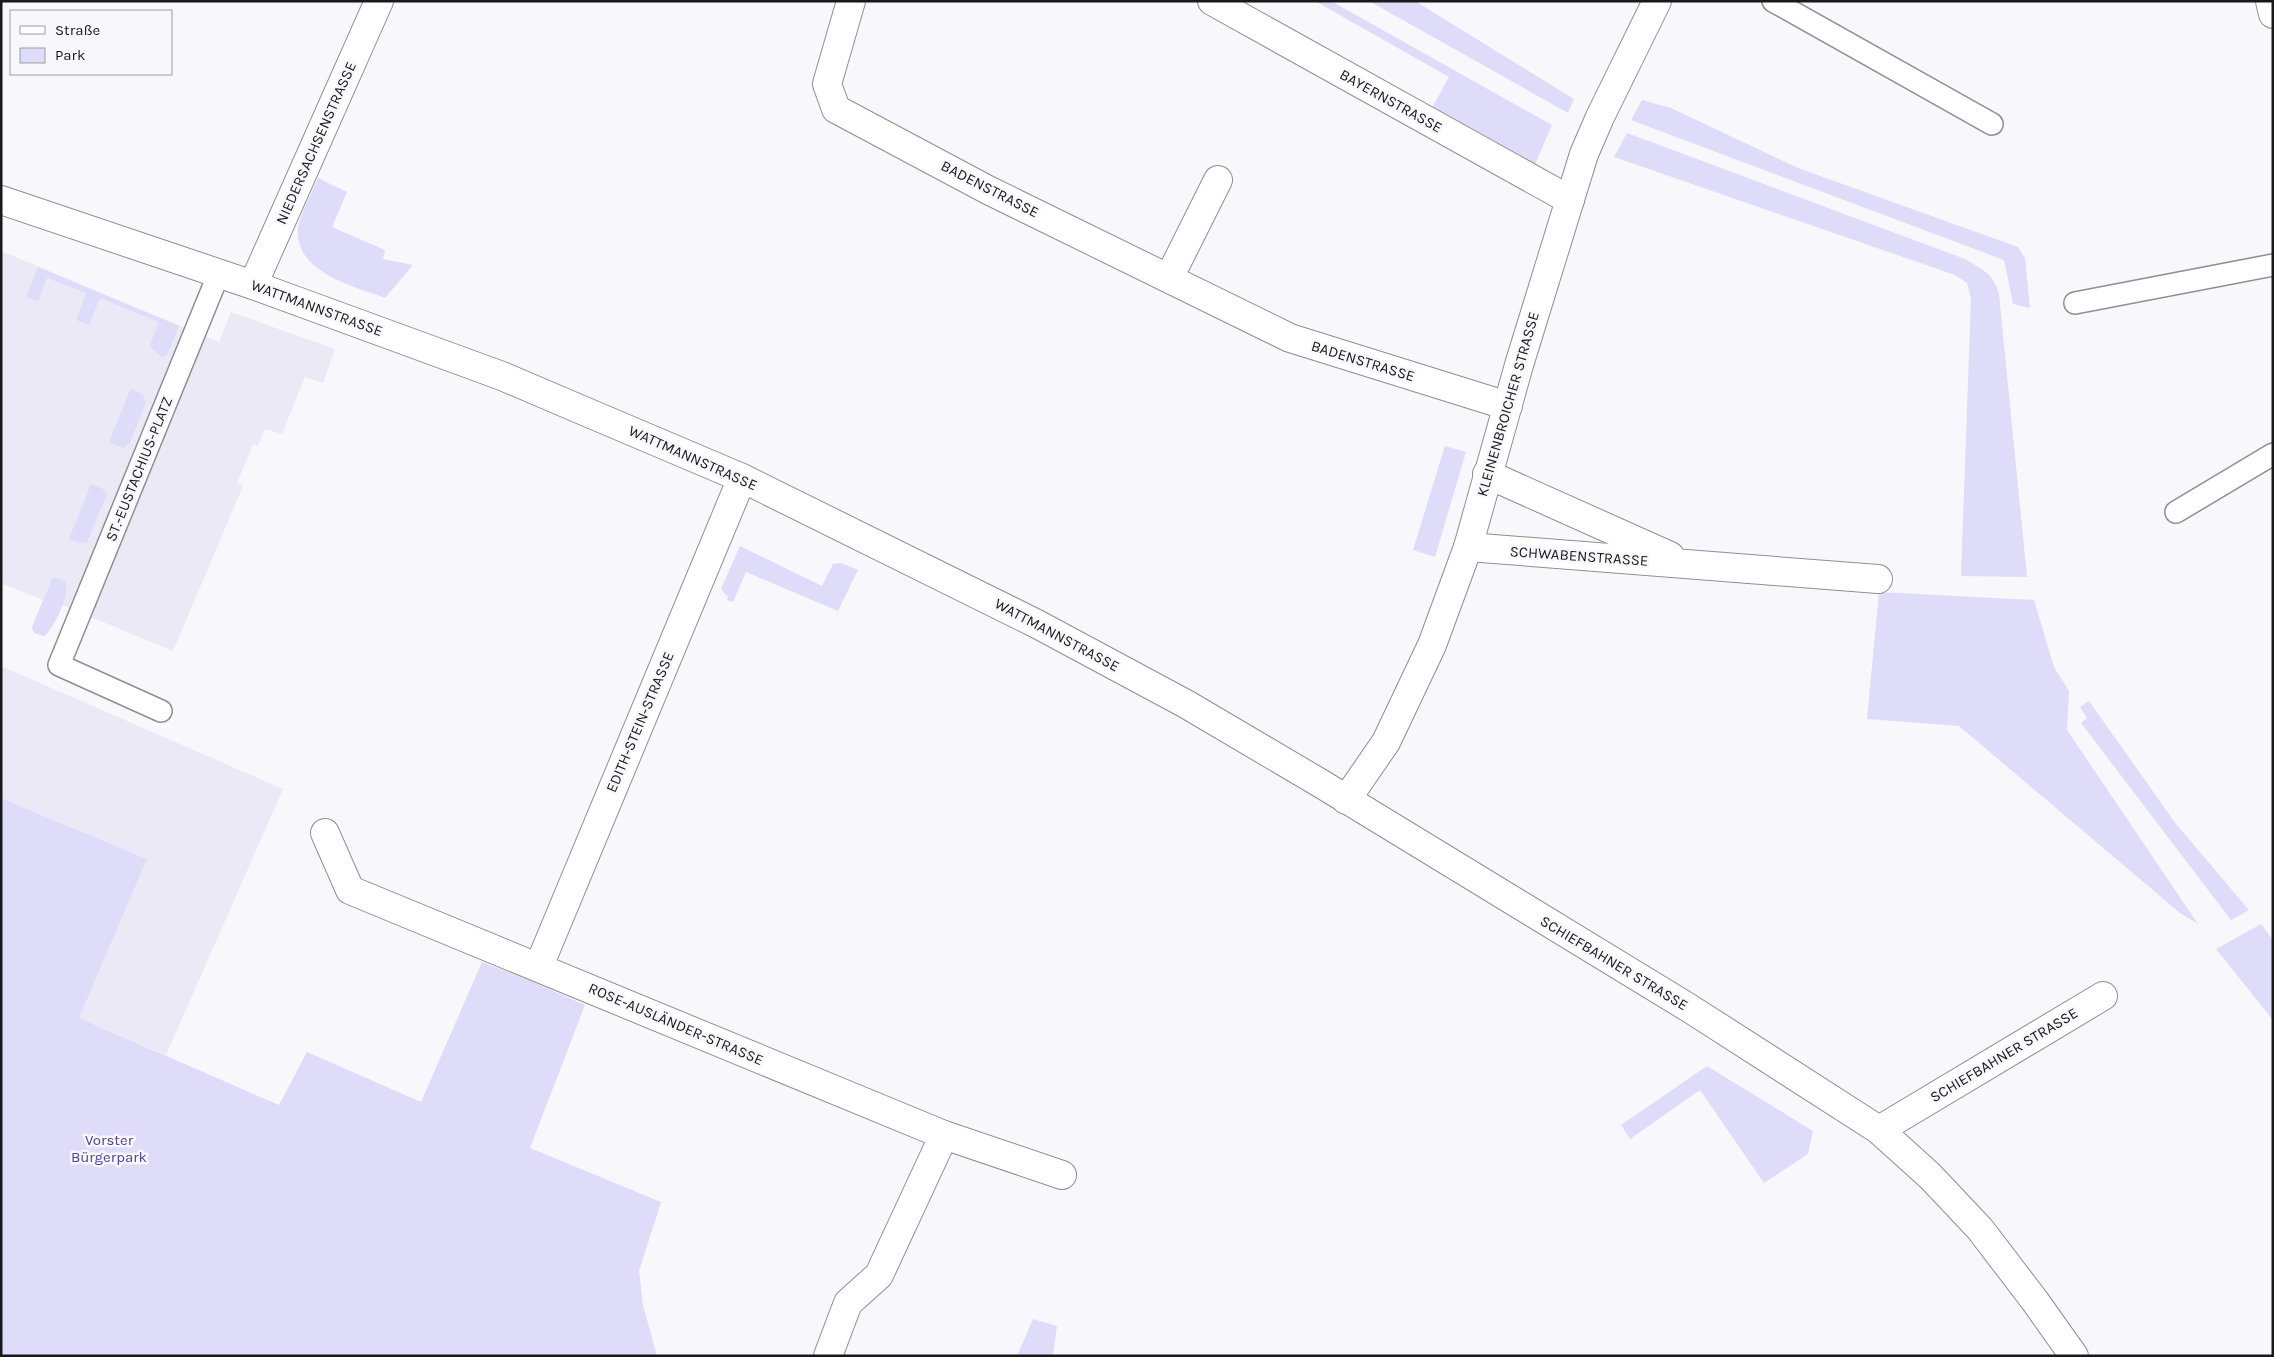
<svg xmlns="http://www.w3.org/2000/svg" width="2274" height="1357" font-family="Karla,sans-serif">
<rect width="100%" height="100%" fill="#f7f7fc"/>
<g fill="#eae9f5">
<polygon points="1,251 219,342 231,312 335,349 323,383 305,377 282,434 265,429 258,446 253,444 237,483 243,486 173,651 62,605 48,632 44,636 34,633 32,627 43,600 1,583"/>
<polygon points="1,666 283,789 166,1055 79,1018 147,859 1,798"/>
</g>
<g fill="#dfdcfa">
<polygon points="1315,1 1331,1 1552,125 1534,167 1432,108 1449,77"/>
<polygon points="1369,1 1415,1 1574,99 1568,113"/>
<polygon points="1642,100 1671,108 1798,168 2018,247 2025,258 2030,308 2013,304 2004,260 1631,120"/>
<path d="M1627,133l338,126c18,11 28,14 34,35l28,283 -66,-1 10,-278 -4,-15 -12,-8 -341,-118z"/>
<path d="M318,178l29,14 -15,35 53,23 -2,9 30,6 -28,33c-31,-12 -91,-25 -87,-70 2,-14 14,-36 20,-50z"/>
<polygon points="38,267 179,326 167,355 162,357 152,349 150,345 159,322 100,298 89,325 76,320 86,293 47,278 38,301 26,297"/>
<polygon points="131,388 143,395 146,402 130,443 123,448 109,442"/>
<polygon points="1445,446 1466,452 1435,557 1413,550"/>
<polygon points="91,484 105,490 107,494 87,542 78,543 69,539"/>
<polygon points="740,546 822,586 833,564 841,563 858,570 838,611 746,572 733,602 727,600 728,597 721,589"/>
<path d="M53,577l12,4c6,13 -11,47 -21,55l-10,-3 -2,-6z"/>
<polygon points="1879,592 2034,600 2054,667 2069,691 2067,730 2198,924 2180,913 1959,726 1867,719"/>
<polygon points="2089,701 2176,824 2249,910 2231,920 2081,723 2087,718 2080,707"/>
<polygon points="1,798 147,859 79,1018 279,1105 307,1052 421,1102 482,962 533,982 585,1005 530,1148 661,1202 639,1271 643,1305 657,1356 1,1356"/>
<polygon points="2261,924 2273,940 2273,1020 2216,949"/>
<polygon points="1707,1066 1813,1131 1808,1154 1764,1183 1700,1090 1630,1139 1621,1125"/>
<polygon points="1033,1319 1057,1326 1053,1356 1017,1356"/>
</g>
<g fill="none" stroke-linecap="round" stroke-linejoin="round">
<defs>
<g id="lane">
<polyline points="1773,1 1992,124"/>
<polyline points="2075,303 2273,265"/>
<polyline points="2176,512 2273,454"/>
<polyline points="161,711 59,665 219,273"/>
</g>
<g id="street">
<polyline points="851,1 827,84 836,109 988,190 1290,338 1508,406"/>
<polyline points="1212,1 1570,200"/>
<polyline points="2270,1 2273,14"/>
<polyline points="1169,278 1218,180"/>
<polyline points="253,285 379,1"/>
<polyline points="1487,474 1670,556"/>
<polyline points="1468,547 1878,579"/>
<polyline points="325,833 350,890 944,1135 1062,1175"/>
<polyline points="539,966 742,478"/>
<polyline points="1879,1130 2103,996"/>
<polyline points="828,1356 848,1303 879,1275 944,1135"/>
</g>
<g id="secondary">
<polyline points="1,200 253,285 502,376 577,408 742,478 1037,624 1186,704 1320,783 1689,1008 1879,1130 1930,1176 1980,1229 2035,1301 2074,1356"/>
<polyline points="1346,800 1386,742 1432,645 1468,547 1519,365 1584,154 1600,117 1657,1"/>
</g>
</defs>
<use href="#lane" stroke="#8f8f93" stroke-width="24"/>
<use href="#street" stroke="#8f8f93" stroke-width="30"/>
<use href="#secondary" stroke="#8f8f93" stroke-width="30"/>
<use href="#lane" stroke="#fff" stroke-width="21"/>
<use href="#street" stroke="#fff" stroke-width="28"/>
<use href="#secondary" stroke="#fff" stroke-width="28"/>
</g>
<g text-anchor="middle" stroke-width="5" stroke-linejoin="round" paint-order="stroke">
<g font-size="15" fill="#19181a" stroke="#f7f7fc">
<text transform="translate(1391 101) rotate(29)" y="5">BAYERNSTRASSE</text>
<text transform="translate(316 143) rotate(-66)" y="5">NIEDERSACHSENSTRASSE</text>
<text transform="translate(990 189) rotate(27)" y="5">BADENSTRASSE</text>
<text transform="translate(317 308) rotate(20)" y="5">WATTMANNSTRASSE</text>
<text transform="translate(1363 361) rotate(17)" y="5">BADENSTRASSE</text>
<text transform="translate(1508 404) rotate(-74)" y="5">KLEINENBROICHER STRASSE</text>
<text transform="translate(693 458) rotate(24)" y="5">WATTMANNSTRASSE</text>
<text transform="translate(139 469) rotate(-68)" y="5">ST.-EUSTACHIUS-PLATZ</text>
<text transform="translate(1579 556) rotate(4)" y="5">SCHWABENSTRASSE</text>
<text transform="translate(1057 635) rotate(28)" y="5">WATTMANNSTRASSE</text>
<text transform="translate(640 722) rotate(-67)" y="5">EDITH-STEIN-STRASSE</text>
<text transform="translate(1614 963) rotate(31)" y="5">SCHIEFBAHNER STRASSE</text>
<text transform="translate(676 1024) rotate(23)" y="5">ROSE-AUSLÄNDER-STRASSE</text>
<text transform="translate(2004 1055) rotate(-31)" y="5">SCHIEFBAHNER STRASSE</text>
</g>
<g font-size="15" fill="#524192" stroke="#f7f7fc">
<text x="109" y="1145">Vorster<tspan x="109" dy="17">Bürgerpark</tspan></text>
</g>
</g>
<rect width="2274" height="1357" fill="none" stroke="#19181a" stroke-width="5"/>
<rect x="10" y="10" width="162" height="65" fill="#f7f7fc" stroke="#9e9ea2"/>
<rect x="20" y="26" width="25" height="8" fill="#ffffff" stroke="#9e9ea2"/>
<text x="55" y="35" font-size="15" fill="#19181a">Straße</text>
<rect x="20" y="48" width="25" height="15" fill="#dfdcfa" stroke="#9e9ea2"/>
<text x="55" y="60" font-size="15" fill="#19181a">Park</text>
</svg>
